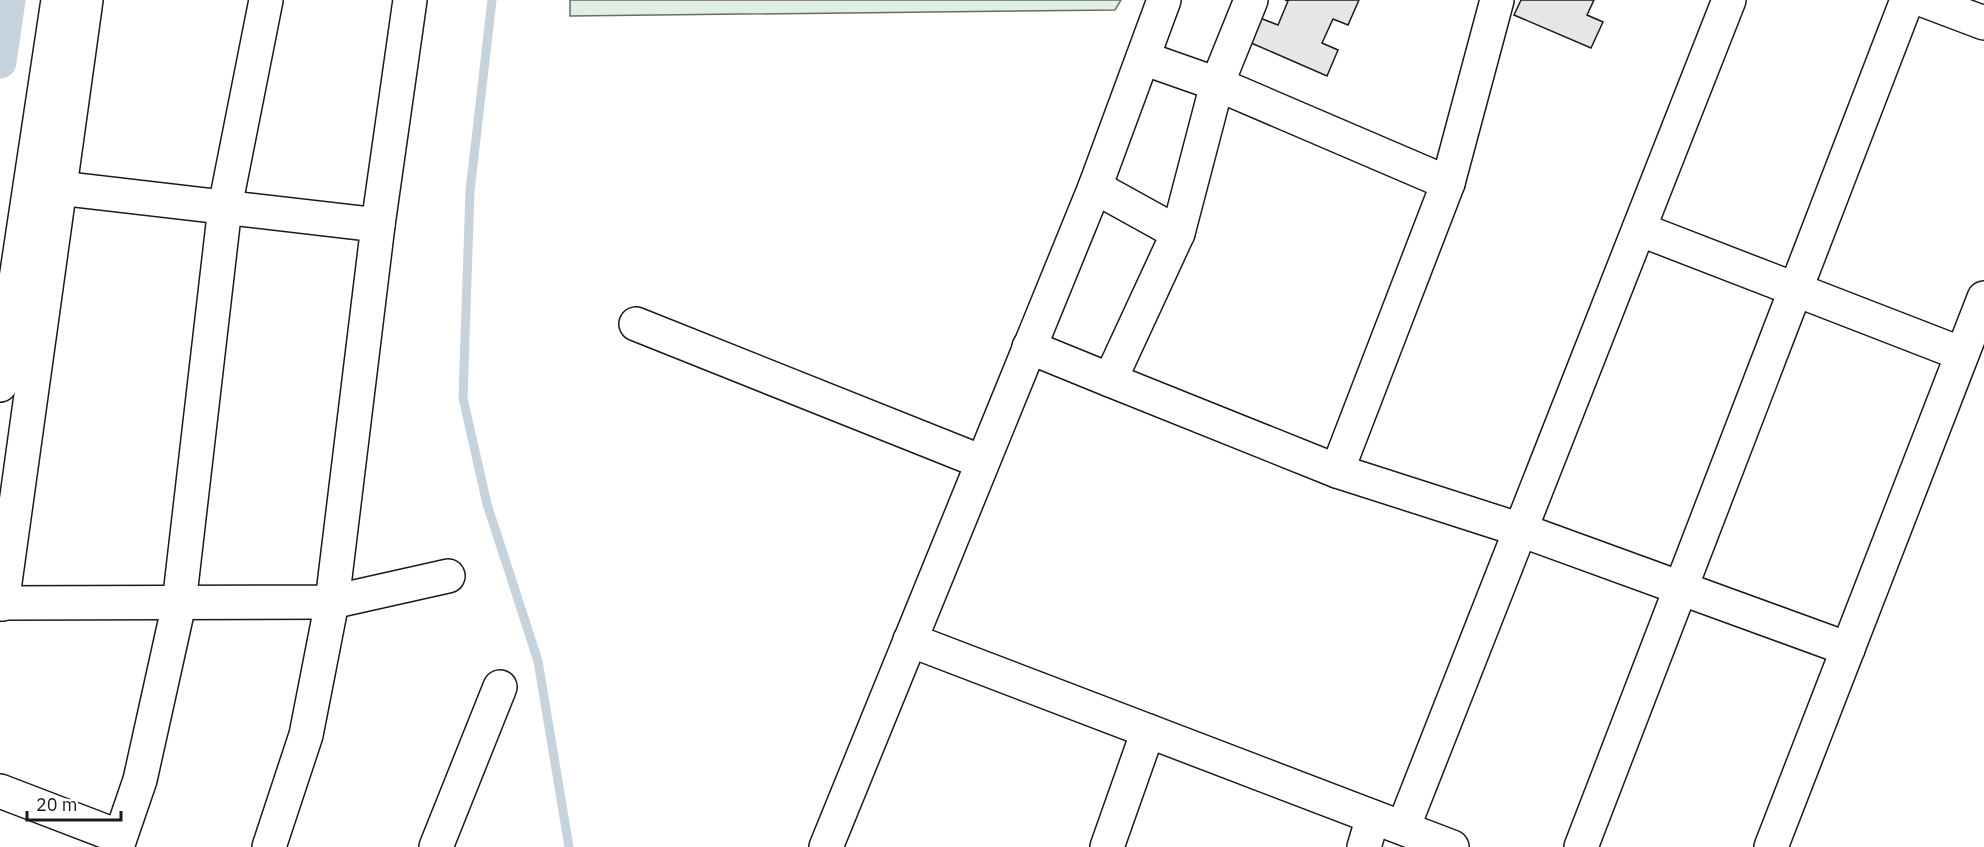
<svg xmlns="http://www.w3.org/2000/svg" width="1984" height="847" font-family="'IBM Plex Sans',sans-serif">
<rect width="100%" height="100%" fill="#fff"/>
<polygon fill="#e0efe3" stroke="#6a6a6a" stroke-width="1.5" points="570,0 1121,0 1115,10 570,16"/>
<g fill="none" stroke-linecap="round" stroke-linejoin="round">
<polyline stroke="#c6d2dc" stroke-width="9" points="492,0 470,191 463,398 487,504 538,661 569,847"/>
<polyline stroke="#c6d2dc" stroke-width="33" points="0,62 9,0"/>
</g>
<g fill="#e6e6e6" stroke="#1a1a1a" stroke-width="1.5">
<polygon points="1285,0 1359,0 1348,25 1333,19 1322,43 1338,50 1327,76 1249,42 1260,18 1278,25 1288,1"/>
<polygon points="1521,0 1594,0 1587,15 1603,22 1591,48 1514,15"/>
</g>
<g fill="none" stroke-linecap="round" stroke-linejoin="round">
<defs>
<g id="minor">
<polyline points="1923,0 1984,23"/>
<polyline points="1143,58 1217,84 1448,183"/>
<polyline points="1095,187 1178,233 1110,380 1337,471 1448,183 1497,0"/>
<polyline points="59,188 378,225"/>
<polyline points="1639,229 1962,354"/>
<polyline points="1178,233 1217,84 1251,0"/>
<polyline points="636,324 982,462"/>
<polyline points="1029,347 1110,380"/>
<polyline points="0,385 58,0"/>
<polyline points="1337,471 1521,530 1848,649"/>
<polyline points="0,603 332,602 448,576"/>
<polyline points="2,604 86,0"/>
<polyline points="910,640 1452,847"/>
<polyline points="0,791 120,837"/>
<polyline points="1403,828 1729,0"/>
<polyline points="117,847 140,780 179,604 225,207 266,0"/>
<polyline points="269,847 306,735 332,602 378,225 410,0"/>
<polyline points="436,847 500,687"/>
<polyline points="826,847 1095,187 1164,0"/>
<polyline points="1107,847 1148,731"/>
<polyline points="1364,847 1373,817"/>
<polyline points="1581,847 1907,0"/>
<polyline points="1771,847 1984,298"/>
</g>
</defs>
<use href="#minor" stroke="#1a1a1a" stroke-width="36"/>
<use href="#minor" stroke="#fff" stroke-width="33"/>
</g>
<path d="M27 811v9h94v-9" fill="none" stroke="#1a1a1a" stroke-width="3"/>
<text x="36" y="811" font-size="18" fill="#1a1a1a" stroke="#ffffff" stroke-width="4.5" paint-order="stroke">20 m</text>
</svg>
